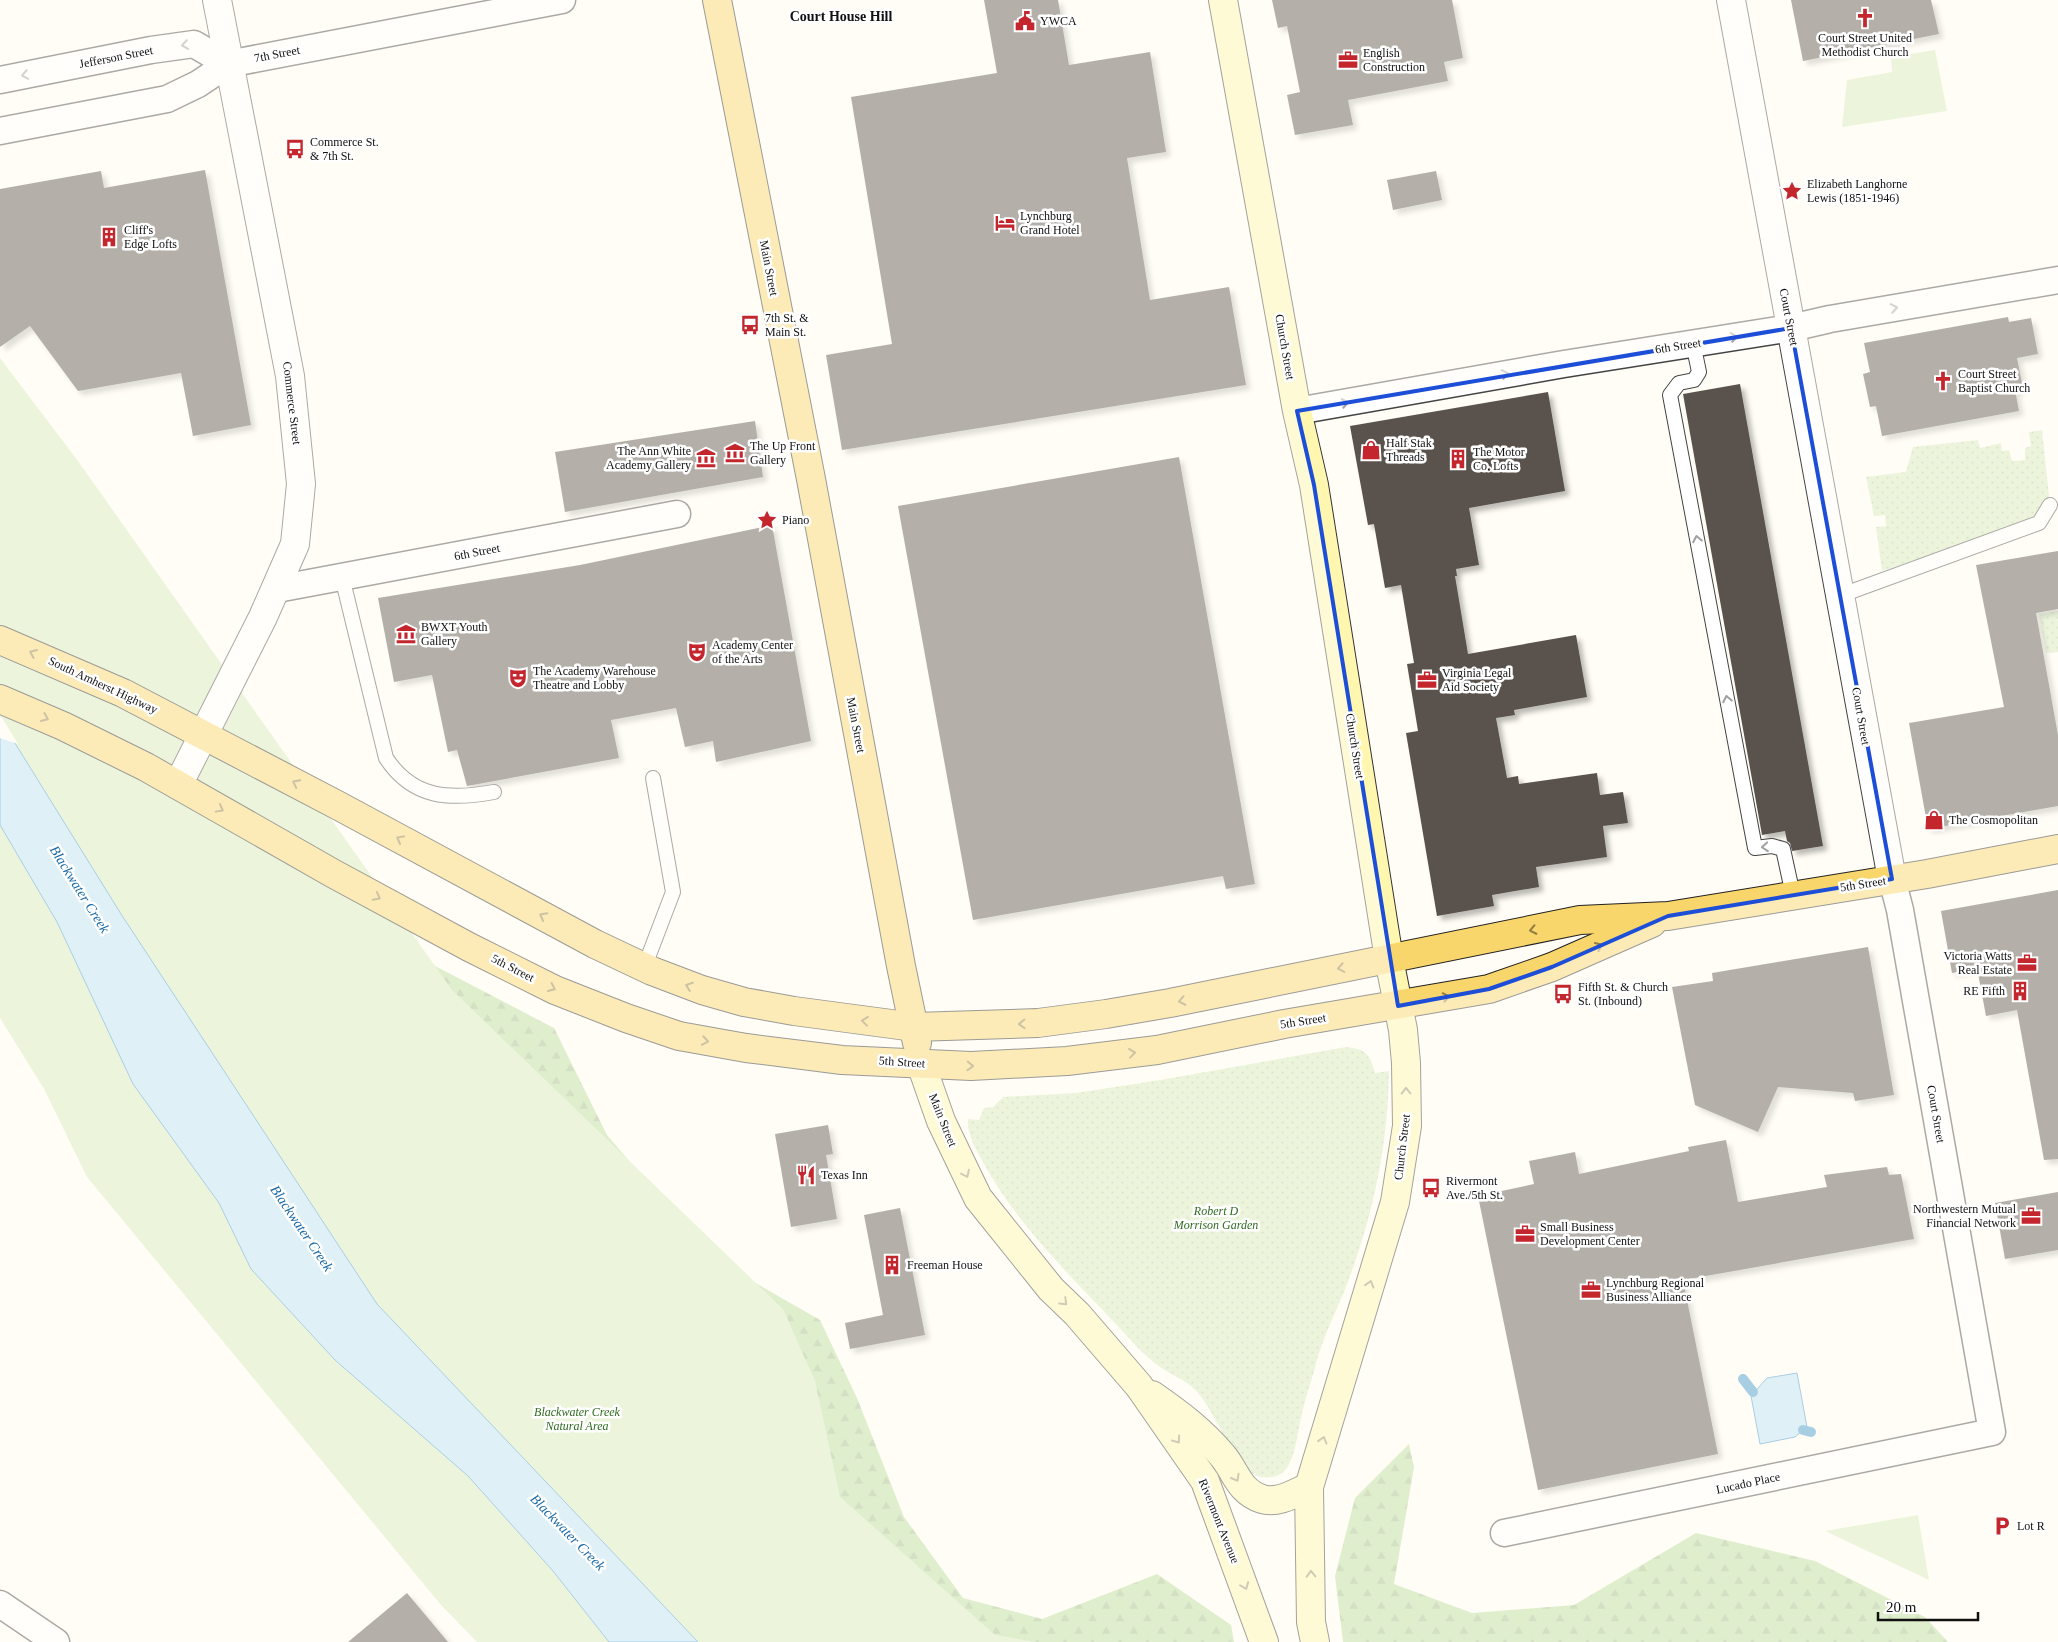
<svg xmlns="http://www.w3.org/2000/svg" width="2058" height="1642" font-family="Georgia,serif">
<defs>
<pattern id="grass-dots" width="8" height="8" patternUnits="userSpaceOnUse" patternTransform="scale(1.25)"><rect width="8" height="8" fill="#d5ebbd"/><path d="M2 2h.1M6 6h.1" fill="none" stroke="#b6c8a1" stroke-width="1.8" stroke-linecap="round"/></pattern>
<pattern id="forest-firs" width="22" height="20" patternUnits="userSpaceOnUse" patternTransform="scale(1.25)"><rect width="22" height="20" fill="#b9dc9c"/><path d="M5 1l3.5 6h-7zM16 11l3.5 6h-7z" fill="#9ebc85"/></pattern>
<filter id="shadow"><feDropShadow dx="4.5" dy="4.5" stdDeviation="2.5" flood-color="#0004"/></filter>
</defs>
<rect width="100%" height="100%" fill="#fffdf5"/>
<g fill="url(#grass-dots)">
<polygon points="2042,430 2051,514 1882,571 1876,527 1886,526 1885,515 1874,516 1866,477 1906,472 1913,447 1978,440 1980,448 2001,443 2002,451 2009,450 2012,461 2025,460 2025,448 2031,446 2029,432"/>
<polygon points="2058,611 2058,652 2046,653 2039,614"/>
<path d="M1346,1047c20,2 24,7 29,26l14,-2c-1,72 -15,141 -40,208 -10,27 -24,53 -32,81 -5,19 -12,39 -16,58 -4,16 -5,38 -15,51 -6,8 -15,9 -24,8 -19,0 -46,-58 -56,-73 -14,-24 -30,-25 -50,-40 -5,-4 -11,-10 -17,-15 -54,-60 -115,-113 -155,-185 -8,-15 -17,-28 -16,-45l11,1 5,-12 9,-1 10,-10 73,-4 84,-13z"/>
</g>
<g fill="url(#forest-firs)">
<polygon points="222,855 554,1028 607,1135 712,1258 820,1320 857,1398 904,1517 963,1598 1042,1619 1157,1574 1231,1625 1234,1642 838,1642"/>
<polygon points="1409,1444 1414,1467 1394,1584 1472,1613 1574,1605 1696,1533 1815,1561 1925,1617 1948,1642 1343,1642 1335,1576 1355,1498"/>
</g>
<g fill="#d5ebbd">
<polygon points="1935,50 1947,111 1842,127 1847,80 1892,72 1891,57"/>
<polygon points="0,358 78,461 452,990 783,1309 815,1381 840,1497 995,1635 1035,1642 477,1642 441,1605 87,1177 44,1089 0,1018"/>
<polygon points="1918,1515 1929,1580 1825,1531"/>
</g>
<g fill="#b9e0f7" stroke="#3f96cf">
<polygon points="0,719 121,914 377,1304 698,1642 609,1642 553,1571 468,1476 335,1360 251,1269 219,1203 133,1084 57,922 0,825"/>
<polygon points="1797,1373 1807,1427 1795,1437 1760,1444 1751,1396 1767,1378"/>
</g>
<polygon fill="#fffdf5" points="0,717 2,718 18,744 0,738"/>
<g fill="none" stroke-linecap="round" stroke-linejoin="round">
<g stroke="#3f96cf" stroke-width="10">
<polyline points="1743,1379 1753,1392"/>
<polyline points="1803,1430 1811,1432"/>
</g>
</g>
<g fill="#5a524d" filter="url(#shadow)">
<polygon points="984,0 1058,0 1069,65 1150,52 1166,152 1127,158 1150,300 1229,287 1246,385 842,450 826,355 892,344 851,97 997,73"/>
<polygon points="1272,0 1452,0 1463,58 1444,62 1448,81 1348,100 1353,125 1295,135 1287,95 1300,92 1287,26 1278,28"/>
<polygon points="1791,0 1931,0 1939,34 1803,61"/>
<polygon points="205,170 251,425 193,436 181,373 78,391 30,326 0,347 0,189 101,171 104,188"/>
<polygon points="1436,171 1442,200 1393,210 1387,180"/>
<polygon points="2008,317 2009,322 2031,318 2038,354 2017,358 2023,388 2015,390 2019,411 1882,436 1876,406 1870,407 1863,374 1870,372 1864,343"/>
<polygon points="1740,384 1823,846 1792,851 1790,843 1787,841 1785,831 1762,835 1683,394"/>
<polygon points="1548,392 1565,491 1469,508 1479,565 1456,569 1457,576 1455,576 1468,654 1576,635 1587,697 1514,710 1515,715 1496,718 1507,778 1518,776 1519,784 1597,773 1600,795 1623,792 1628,823 1603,826 1607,857 1536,867 1539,887 1492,895 1494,906 1437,916 1406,733 1418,731 1407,664 1414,663 1401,585 1385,588 1374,524 1368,525 1350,426"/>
<polygon points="755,421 763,477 565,512 555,452"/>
<polygon points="1179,457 1255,884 1226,889 1223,876 973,920 898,506"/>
<polygon points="772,525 811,741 716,762 713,741 685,747 676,708 611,720 619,758 467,786 457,750 448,752 432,675 394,682 378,598 580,565"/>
<polygon points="2058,551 2058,609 2036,613 2058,735 2058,806 1928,829 1909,723 2004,707 1976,565"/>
<polygon points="2058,890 2058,1159 2044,1160 2017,1010 1986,1016 1977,968 1952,973 1941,911"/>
<polygon points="1868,947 1894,1095 1855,1101 1853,1093 1778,1087 1758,1132 1695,1105 1672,987 1713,981 1712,973"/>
<polygon points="828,1125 833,1154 826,1155 837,1219 791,1227 775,1134"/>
<polygon points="1726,1140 1738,1202 1827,1187 1824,1175 1887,1167 1889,1175 1901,1174 1914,1239 1683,1280 1718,1454 1538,1490 1478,1196 1534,1184 1529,1161 1575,1152 1579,1174 1689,1151 1688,1147"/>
<polygon points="2058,1192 2058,1250 2005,1259 1995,1203"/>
<polygon points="900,1208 925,1335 850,1349 845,1323 883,1315 864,1215"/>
<polygon points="407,1593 448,1642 348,1642"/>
</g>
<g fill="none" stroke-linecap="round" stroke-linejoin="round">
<defs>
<g id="service">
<polyline points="1693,343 1699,372 1694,380 1679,383 1670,395 1755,848 1772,846 1783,849 1793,895"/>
<path d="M342,577l44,181c27,41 64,42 108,34"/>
<polyline points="1839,596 2039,523 2050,505"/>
<polyline points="644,968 673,892 653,778"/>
</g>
<g id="minor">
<polyline points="0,80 151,50 194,44 228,64"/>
<polyline points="0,131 167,99 198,84 228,64 562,0"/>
<polyline points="1297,411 1564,364 1791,328 1830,319 2058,280"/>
<polyline points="277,589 677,514"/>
<polyline points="1504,1533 1992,1432 1900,910 1892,879"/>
<polyline points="0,1604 56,1642"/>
</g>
<g id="tertiary">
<polyline points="1731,0 1892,879"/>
<polyline points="178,785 263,617 295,544 301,484 290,376 217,0"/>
</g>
<g id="secondary">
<polyline points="1223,0 1297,411 1314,485 1389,959 1403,1030 1406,1063 1407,1126 1395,1202 1309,1487 1311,1622 1315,1642"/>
<polyline points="921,1064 941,1121 978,1198 1051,1289 1077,1314 1139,1386 1205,1481 1264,1642"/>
<path d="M1152,1395c26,18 50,36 70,60 14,16 16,36 40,44 16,5 33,-6 47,-12"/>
</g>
<g id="primary">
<polyline points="717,0 811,479 901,966 917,1043"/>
<polyline points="0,640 123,693 339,806 595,944 652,971 702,990 744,1002 794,1011 914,1027 1038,1023 1106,1014 1170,1003 1580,920 1668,916 1927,874 2058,849"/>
<polyline points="0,699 63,726 146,767 334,874 469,947 555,990 626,1018 679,1036 746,1048 842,1060 971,1066 1067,1061 1157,1050 1284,1024 1489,989 1552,967 1652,923"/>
</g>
</defs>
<use href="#service" stroke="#444" stroke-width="16"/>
<use href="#minor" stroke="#444" stroke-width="29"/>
<use href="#tertiary" stroke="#444" stroke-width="30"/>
<use href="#secondary" stroke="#333" stroke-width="30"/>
<use href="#primary" stroke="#222" stroke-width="30"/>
<use href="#service" stroke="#fff" stroke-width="14"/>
<use href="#minor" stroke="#fff" stroke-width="26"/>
<use href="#tertiary" stroke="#fff" stroke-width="28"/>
<use href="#secondary" stroke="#fff6b0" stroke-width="28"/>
<use href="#primary" stroke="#f9d66b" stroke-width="28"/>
</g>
<defs><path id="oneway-chevron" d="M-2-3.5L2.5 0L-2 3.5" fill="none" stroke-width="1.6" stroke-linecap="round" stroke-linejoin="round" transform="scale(1.25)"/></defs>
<g stroke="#a0a0a0">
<use href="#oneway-chevron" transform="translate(185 45) rotate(171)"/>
<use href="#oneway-chevron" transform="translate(25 75) rotate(169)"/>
<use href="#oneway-chevron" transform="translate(1894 308) rotate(-10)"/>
<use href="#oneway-chevron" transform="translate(1734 337) rotate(-9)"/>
<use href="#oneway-chevron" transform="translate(1505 374) rotate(-10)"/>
<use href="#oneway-chevron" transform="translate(1345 403) rotate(-10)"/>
<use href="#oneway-chevron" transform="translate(1697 539) rotate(-101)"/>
<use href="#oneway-chevron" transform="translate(1727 699) rotate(-101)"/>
<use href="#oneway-chevron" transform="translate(1765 847) rotate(175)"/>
</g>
<g stroke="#917d42">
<use href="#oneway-chevron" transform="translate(33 653) rotate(-157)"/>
<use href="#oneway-chevron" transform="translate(45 718) rotate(24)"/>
<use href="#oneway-chevron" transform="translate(296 783) rotate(-153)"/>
<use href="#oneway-chevron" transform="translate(220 809) rotate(29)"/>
<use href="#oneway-chevron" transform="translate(400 839) rotate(-151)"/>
<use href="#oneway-chevron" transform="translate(377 897) rotate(28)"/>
<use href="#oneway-chevron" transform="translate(543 916) rotate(-152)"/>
<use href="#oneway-chevron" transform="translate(1533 930) rotate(168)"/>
<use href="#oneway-chevron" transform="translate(1599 946) rotate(-24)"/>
<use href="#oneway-chevron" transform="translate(1341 968) rotate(169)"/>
<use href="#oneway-chevron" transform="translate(689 986) rotate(-159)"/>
<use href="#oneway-chevron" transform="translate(552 988) rotate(25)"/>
<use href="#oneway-chevron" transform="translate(1446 997) rotate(-11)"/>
<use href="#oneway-chevron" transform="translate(1182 1001) rotate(168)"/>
<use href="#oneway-chevron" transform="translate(865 1021) rotate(-173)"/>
<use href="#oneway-chevron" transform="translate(1022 1024) rotate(178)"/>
<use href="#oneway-chevron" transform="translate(705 1041) rotate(10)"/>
<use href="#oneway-chevron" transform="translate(1132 1053) rotate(-7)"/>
<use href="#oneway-chevron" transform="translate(970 1066) rotate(2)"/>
</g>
<g stroke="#948f68">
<use href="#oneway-chevron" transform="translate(1406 1091) rotate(-91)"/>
<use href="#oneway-chevron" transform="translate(966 1174) rotate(64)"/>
<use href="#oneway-chevron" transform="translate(1370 1284) rotate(-73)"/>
<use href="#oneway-chevron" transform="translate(1064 1302) rotate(44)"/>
<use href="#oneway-chevron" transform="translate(1177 1440) rotate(55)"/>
<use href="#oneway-chevron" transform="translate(1323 1440) rotate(-73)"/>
<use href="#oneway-chevron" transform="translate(1236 1478) rotate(60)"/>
<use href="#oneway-chevron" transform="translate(1311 1574) rotate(-91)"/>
<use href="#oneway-chevron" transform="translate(1245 1586) rotate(69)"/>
</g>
<path d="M0 0H2058V1642H0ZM1791,328l101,551 -224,37 -116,51 -63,22 -91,17 -84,-521 -17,-74z" fill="#fffdf5" fill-opacity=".55" fill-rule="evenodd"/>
<path fill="none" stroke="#1d4ed8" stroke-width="4" stroke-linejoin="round" d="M1791,328l101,551 -224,37 -116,51 -63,22 -91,17 -84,-521 -17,-74z"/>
<defs>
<symbol id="church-bare" viewBox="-9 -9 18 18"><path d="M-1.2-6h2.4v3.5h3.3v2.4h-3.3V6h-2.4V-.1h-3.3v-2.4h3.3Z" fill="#c4262e" stroke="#fff" stroke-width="2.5" paint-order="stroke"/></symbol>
<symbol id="civic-bare" viewBox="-9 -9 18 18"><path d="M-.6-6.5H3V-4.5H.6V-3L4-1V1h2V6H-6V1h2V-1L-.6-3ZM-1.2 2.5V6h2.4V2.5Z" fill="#c4262e" stroke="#fff" stroke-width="2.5" paint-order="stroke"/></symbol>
<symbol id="office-bare" viewBox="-9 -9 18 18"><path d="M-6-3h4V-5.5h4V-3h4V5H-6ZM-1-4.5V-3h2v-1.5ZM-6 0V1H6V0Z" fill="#c4262e" stroke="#fff" stroke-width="2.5" paint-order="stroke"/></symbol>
<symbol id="bus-bare" viewBox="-9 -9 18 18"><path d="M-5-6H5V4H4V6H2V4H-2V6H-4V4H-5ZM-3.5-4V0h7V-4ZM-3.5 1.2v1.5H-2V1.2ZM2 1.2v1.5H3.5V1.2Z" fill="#c4262e" stroke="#fff" stroke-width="2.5" paint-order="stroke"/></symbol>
<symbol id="sight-bare" viewBox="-9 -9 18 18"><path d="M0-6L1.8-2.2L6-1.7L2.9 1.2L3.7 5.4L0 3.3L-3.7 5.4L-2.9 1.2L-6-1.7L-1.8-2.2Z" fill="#c4262e" stroke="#fff" stroke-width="2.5" paint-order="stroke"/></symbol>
<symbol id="hotel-bare" viewBox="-9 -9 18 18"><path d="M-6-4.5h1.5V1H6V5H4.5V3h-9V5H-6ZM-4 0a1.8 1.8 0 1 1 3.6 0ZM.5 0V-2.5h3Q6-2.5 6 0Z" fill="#c4262e" stroke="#fff" stroke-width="2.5" paint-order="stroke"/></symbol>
<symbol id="building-bare" viewBox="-9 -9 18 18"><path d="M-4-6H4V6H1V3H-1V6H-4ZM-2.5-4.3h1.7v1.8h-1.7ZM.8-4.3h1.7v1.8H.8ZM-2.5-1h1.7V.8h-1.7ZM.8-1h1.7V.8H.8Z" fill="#c4262e" stroke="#fff" stroke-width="2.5" paint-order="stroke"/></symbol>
<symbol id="shop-bare" viewBox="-9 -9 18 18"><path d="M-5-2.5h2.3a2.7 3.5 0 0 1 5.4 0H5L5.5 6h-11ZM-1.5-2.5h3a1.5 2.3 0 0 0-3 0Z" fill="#c4262e" stroke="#fff" stroke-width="2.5" paint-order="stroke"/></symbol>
<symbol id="museum-bare" viewBox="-9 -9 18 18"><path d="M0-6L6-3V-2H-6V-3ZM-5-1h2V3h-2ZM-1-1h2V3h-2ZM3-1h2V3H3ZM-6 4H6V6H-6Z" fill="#c4262e" stroke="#fff" stroke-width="2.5" paint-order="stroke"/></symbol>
<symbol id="theatre-bare" viewBox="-9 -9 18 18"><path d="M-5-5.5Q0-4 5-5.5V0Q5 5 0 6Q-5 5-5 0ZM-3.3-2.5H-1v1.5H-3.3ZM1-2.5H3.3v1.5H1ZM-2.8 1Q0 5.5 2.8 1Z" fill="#c4262e" stroke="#fff" stroke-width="2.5" paint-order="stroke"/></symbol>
<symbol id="restaurant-bare" viewBox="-9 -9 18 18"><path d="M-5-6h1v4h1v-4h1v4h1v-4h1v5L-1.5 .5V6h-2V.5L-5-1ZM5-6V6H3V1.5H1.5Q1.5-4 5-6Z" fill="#c4262e" stroke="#fff" stroke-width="2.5" paint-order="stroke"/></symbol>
<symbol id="parking-bare" viewBox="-9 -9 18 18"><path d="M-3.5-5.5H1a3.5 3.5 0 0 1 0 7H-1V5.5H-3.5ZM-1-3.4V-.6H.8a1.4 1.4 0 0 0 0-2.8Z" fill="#c4262e" stroke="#fff" stroke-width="2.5" paint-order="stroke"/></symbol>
</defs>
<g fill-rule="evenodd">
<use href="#church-bare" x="1851" y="4" width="28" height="28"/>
<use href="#civic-bare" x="1011" y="7" width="28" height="28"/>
<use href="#office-bare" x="1334" y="46" width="28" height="28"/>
<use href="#bus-bare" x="281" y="135" width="28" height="28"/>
<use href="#sight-bare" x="1778" y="177" width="28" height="28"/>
<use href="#hotel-bare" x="991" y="209" width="28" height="28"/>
<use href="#building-bare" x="95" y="223" width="28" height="28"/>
<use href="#bus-bare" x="736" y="311" width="28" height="28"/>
<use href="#church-bare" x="1929" y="367" width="28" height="28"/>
<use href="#shop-bare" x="1357" y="436" width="28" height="28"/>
<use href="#museum-bare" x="721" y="439" width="28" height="28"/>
<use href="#museum-bare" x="692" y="444" width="28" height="28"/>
<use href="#building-bare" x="1444" y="445" width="28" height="28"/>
<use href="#sight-bare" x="753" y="506" width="28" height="28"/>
<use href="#museum-bare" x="392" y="620" width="28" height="28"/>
<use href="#theatre-bare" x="683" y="638" width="28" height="28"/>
<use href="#theatre-bare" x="504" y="664" width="28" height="28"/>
<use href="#office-bare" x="1413" y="666" width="28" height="28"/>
<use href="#shop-bare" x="1920" y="806" width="28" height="28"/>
<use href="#office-bare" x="2013" y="949" width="28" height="28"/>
<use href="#building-bare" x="2006" y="977" width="28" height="28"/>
<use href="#bus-bare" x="1549" y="980" width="28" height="28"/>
<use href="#restaurant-bare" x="792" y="1161" width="28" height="28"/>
<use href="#bus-bare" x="1417" y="1174" width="28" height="28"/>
<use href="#office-bare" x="2017" y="1202" width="28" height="28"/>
<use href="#office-bare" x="1511" y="1220" width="28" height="28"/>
<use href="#building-bare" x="878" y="1251" width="28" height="28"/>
<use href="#office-bare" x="1577" y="1276" width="28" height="28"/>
<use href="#parking-bare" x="1988" y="1512" width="28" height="28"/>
</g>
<g text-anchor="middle" stroke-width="5" stroke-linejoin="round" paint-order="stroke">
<g font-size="12" fill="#111" stroke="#fff" text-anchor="start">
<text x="1040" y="25">YWCA</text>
<text x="1865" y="42" text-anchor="middle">Court Street United<tspan x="1865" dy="14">Methodist Church</tspan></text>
<text x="1363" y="57">English<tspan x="1363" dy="14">Construction</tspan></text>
<text x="310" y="146">Commerce St.<tspan x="310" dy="14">&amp; 7th St.</tspan></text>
<text x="1807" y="188">Elizabeth Langhorne<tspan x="1807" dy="14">Lewis (1851-1946)</tspan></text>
<text x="1020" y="220">Lynchburg<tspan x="1020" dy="14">Grand Hotel</tspan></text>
<text x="124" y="234">Cliff's<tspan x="124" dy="14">Edge Lofts</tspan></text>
<text x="765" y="322">7th St. &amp;<tspan x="765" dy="14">Main St.</tspan></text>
<text x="1958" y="378">Court Street<tspan x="1958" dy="14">Baptist Church</tspan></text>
<text x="1386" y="447">Half Stak<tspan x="1386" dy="14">Threads</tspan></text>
<text x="750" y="450">The Up Front<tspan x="750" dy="14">Gallery</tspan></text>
<text x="691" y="455" text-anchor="end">The Ann White<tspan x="691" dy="14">Academy Gallery</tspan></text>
<text x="1473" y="456">The Motor<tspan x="1473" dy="14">Co. Lofts</tspan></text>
<text x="782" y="524">Piano</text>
<text x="421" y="631">BWXT Youth<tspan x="421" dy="14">Gallery</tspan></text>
<text x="712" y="649">Academy Center<tspan x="712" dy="14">of the Arts</tspan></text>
<text x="533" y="675">The Academy Warehouse<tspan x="533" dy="14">Theatre and Lobby</tspan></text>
<text x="1442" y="677">Virginia Legal<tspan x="1442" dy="14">Aid Society</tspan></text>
<text x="1949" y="824">The Cosmopolitan</text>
<text x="2012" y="960" text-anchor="end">Victoria Watts<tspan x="2012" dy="14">Real Estate</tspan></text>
<text x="1578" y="991">Fifth St. &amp; Church<tspan x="1578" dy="14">St. (Inbound)</tspan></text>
<text x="2005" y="995" text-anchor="end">RE Fifth</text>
<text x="821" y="1179">Texas Inn</text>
<text x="1446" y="1185">Rivermont<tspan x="1446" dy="14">Ave./5th St.</tspan></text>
<text x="2016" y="1213" text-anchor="end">Northwestern Mutual<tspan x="2016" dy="14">Financial Network</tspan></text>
<text x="1540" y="1231">Small Business<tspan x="1540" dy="14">Development Center</tspan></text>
<text x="907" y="1269">Freeman House</text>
<text x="1606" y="1287">Lynchburg Regional<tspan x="1606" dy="14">Business Alliance</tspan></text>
<text x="2017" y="1530">Lot R</text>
</g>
<g font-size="12" fill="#111" stroke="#fff">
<text transform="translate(277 54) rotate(-11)" y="4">7th Street</text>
<text transform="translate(116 57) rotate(-11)" y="4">Jefferson Street</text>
<text transform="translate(769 268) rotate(79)" y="4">Main Street</text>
<text transform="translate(1789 317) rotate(79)" y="4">Court Street</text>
<text transform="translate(1678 346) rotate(-9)" y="4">6th Street</text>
<text transform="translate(1285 347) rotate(80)" y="4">Church Street</text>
<text transform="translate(292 403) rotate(83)" y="4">Commerce Street</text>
<text transform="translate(477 552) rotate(-11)" y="4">6th Street</text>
<text transform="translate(103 685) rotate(25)" y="4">South Amherst Highway</text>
<text transform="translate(1861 716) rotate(80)" y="4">Court Street</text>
<text transform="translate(856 725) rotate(79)" y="4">Main Street</text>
<text transform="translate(1355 746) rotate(81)" y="4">Church Street</text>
<text transform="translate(1863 884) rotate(-9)" y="4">5th Street</text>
<text transform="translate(513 968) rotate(27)" y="4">5th Street</text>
<text transform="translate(1303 1021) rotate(-9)" y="4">5th Street</text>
<text transform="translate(902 1062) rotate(4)" y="4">5th Street</text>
<text transform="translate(1936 1114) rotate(80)" y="4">Court Street</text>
<text transform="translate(943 1120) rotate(68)" y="4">Main Street</text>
<text transform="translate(1402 1147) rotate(-83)" y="4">Church Street</text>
<text transform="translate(1748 1483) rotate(-12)" y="4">Lucado Place</text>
<text transform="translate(1219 1521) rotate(68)" y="4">Rivermont Avenue</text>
</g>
<g font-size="12" font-style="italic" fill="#2f6b1f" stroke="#fff">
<text x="1216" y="1215">Robert D<tspan x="1216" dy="14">Morrison Garden</tspan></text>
<text x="577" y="1416">Blackwater Creek<tspan x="577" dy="14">Natural Area</tspan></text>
</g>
<g font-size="14" font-weight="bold" fill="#111" stroke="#fff">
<text x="841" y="21">Court House Hill</text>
</g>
<g font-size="14" font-style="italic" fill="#1768a6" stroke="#fff">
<text transform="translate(80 889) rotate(58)" y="5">Blackwater Creek</text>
<text transform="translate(302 1228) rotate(56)" y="5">Blackwater Creek</text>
<text transform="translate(568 1532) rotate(46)" y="5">Blackwater Creek</text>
</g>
</g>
<path d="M1878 1612v8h100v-8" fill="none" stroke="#111111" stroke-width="2.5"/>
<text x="1886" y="1612" font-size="15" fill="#111111" stroke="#ffffff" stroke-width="4" paint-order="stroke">20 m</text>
</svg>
